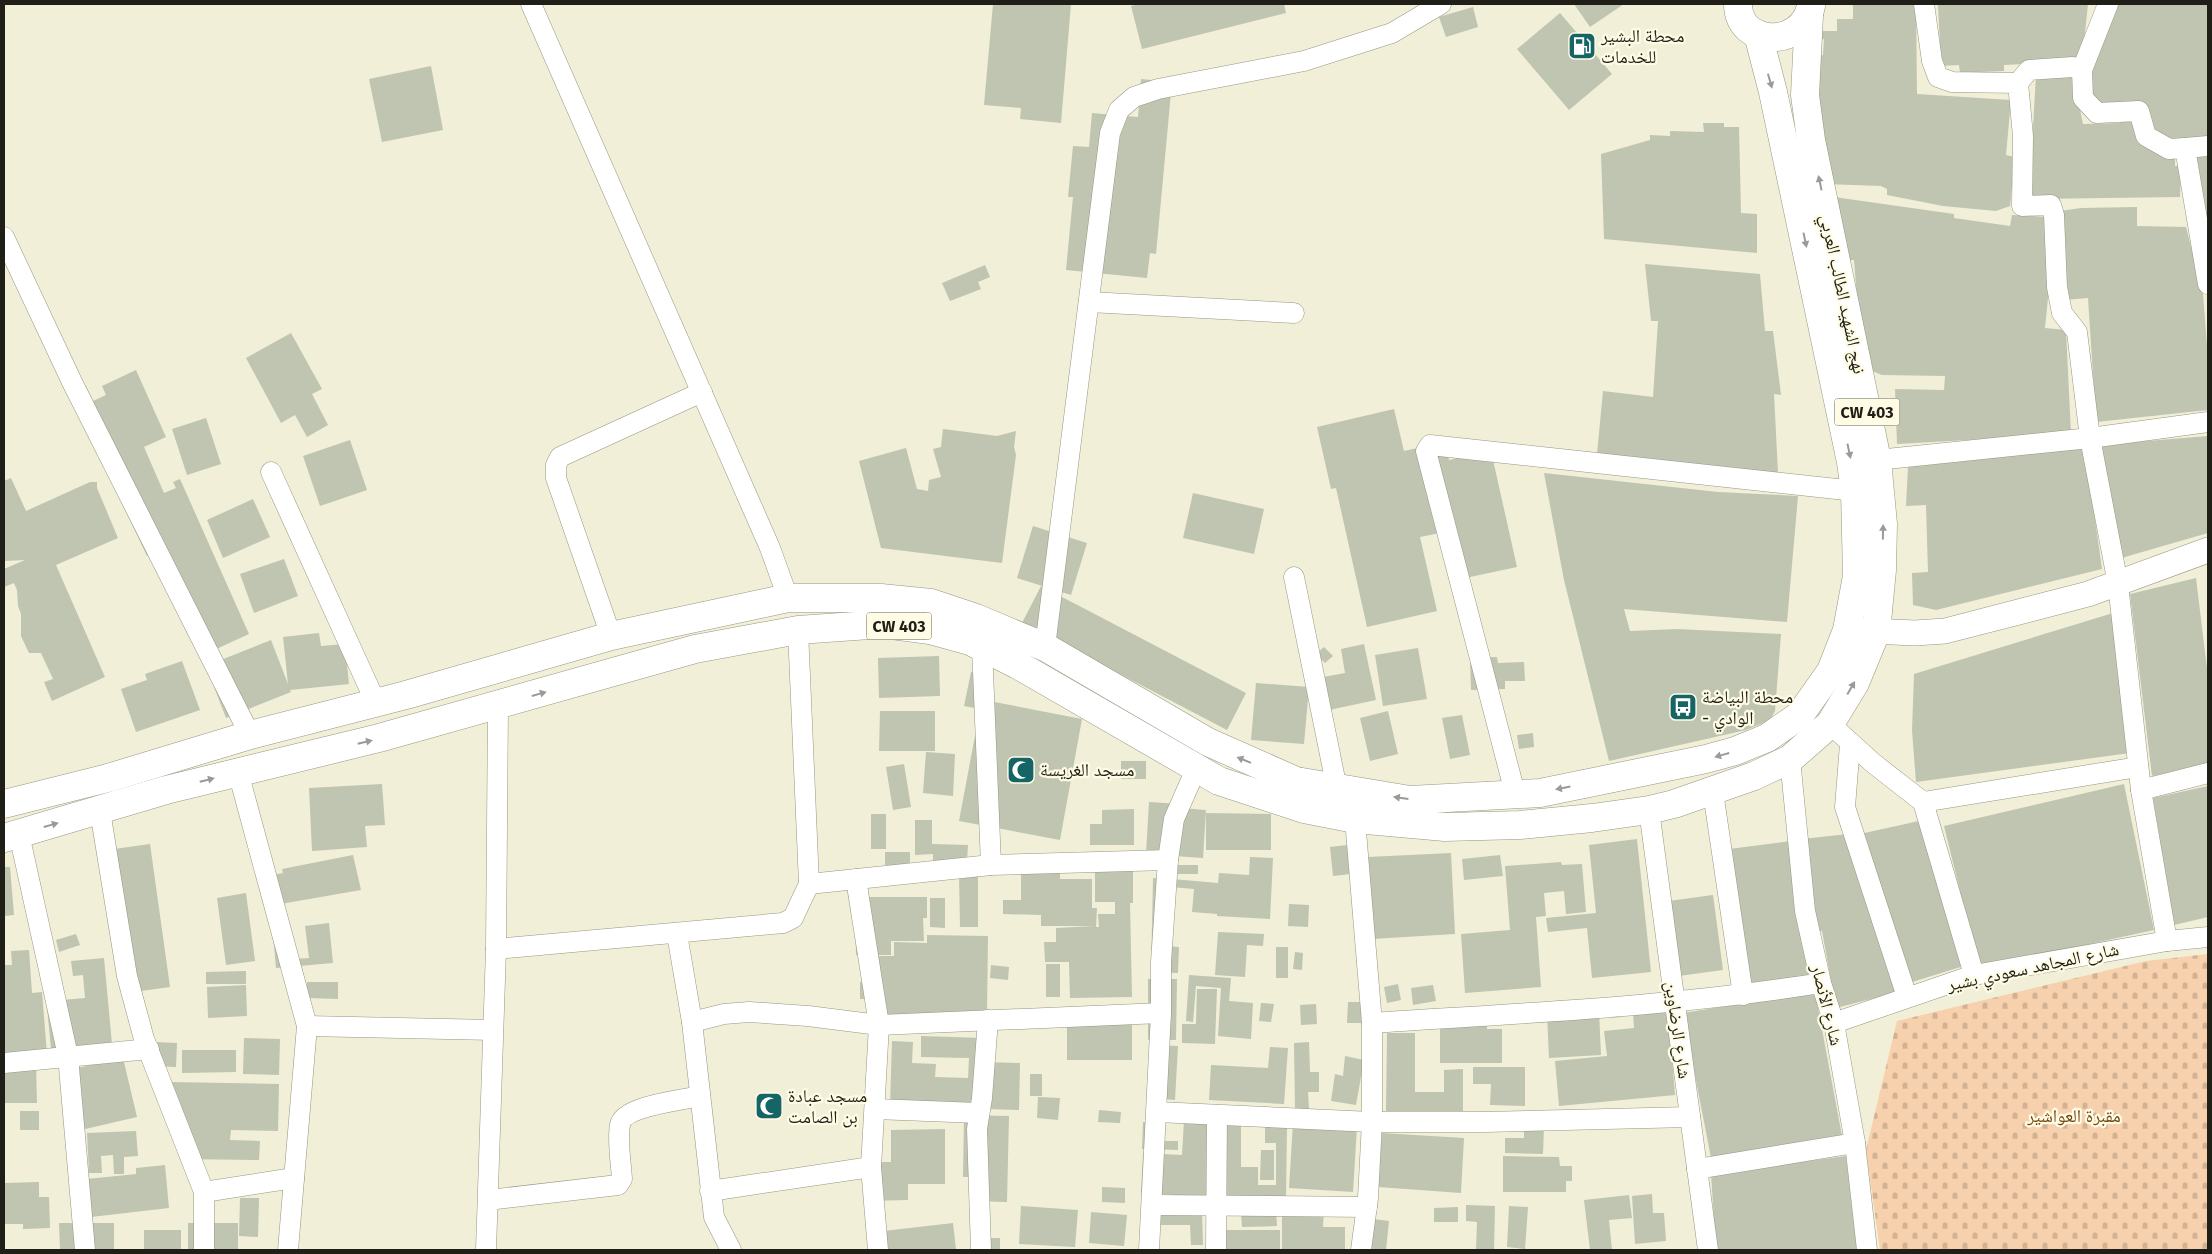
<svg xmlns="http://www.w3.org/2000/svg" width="2212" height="1254" font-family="'Fira Sans','Noto Naskh Arabic',sans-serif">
<defs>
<pattern id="cemetery-stones" width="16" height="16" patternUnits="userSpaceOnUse" patternTransform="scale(1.25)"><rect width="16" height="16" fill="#f7d0ad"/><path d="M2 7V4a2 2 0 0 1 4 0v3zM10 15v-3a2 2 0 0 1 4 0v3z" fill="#d3b294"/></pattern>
</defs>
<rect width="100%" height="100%" fill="#f1efd8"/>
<polygon fill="url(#cemetery-stones)" points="2208,954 2208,1250 1880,1250 1866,1150 1897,1021 2146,961"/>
<g fill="#bfc5b0">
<polygon points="993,4 1071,4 1061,123 1020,119 1021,108 984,105"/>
<polygon points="1139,4 1284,4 1286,13 1142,49 1131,6"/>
<polygon points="1574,4 1624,4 1590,27"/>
<polygon points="1853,4 1916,4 1917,94 2011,100 2006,155 2015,157 2010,206 1996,211 1943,206 1887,195 1887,189 1881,186 1824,184 1819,91 1820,56 1823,55 1824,39 1820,40 1820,31 1837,31 1837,19 1853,19"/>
<polygon points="1938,4 2088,4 2082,61 2004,65 2004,71 1960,73 1959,65 1941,66"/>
<polygon points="2108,4 2208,4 2208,140 2163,142 2163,134 2148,134 2147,106 2100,108 2090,91 2094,33 2108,33"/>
<polygon points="1473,7 1478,27 1446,37 1439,17"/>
<polygon points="1560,13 1612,74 1569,110 1517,49"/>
<polygon points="431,66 443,130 382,142 369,79"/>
<polygon points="2072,72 2083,124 2120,123 2120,115 2134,115 2175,157 2175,166 2181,166 2180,197 2029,199 2036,75"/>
<polygon points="1141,79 1172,82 1156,254 1150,253 1147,278 1066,270 1073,197 1068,197 1073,146 1089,147 1092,113 1138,117"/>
<polygon points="1703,123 1724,123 1724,127 1739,127 1741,213 1757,214 1757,253 1604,239 1601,154 1650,140 1650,135 1670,136 1670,131 1704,132"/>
<polygon points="2208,152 2208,234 2194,153"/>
<polygon points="1834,197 1954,214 1954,218 2010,226 2012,215 2048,217 2049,288 2045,328 2066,330 2071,434 1897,444 1895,389 1944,390 1945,376 1882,375 1872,371 1858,310 1854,260 1840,260"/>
<polygon points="2137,207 2137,226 2186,227 2203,294 2208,359 2208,410 2096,422 2088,298 2065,300 2060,211 2081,208"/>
<polygon points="1645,264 1760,274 1765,331 1773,331 1781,395 1774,394 1778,473 1597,454 1603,391 1653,397 1658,321 1651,321"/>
<polygon points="985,265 990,277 978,282 981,289 950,301 942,283"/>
<polygon points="291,333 322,389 312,394 328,425 307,437 295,415 281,423 246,358"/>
<polygon points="136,370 166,437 144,447 164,493 176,488 173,482 180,479 249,634 201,656 155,552 147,556 70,394 86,386 93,401 106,395 102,386"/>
<polygon points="1394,409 1404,451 1445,442 1449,460 1491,451 1517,567 1456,580 1445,532 1420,537 1437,611 1367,627 1336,488 1331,489 1317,427"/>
<polygon points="206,418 221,464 187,475 172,429"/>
<polygon points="943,429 997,436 1016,431 1014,447 1016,455 1002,563 881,548 859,461 906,448 917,489 928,491 929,480 941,477 933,449 941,447"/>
<polygon points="2208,436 2208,533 2118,559 2098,445"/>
<polygon points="350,440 367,490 320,506 303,456"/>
<polygon points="2085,448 2102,569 1936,610 1913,605 1912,573 1928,572 1926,505 1906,506 1908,467"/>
<polygon points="1544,473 1718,492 1798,496 1787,622 1624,609 1630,631 1677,629 1781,634 1775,711 1770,720 1746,730 1609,761 1564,580"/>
<polygon points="11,478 26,511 90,482 97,482 97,488 118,538 56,565 105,677 52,701 44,682 53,679 41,653 29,653 21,636 21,614 18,606 17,590 14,583 4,587 4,569 25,560 4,561 4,481"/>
<polygon points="1193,493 1264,509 1254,554 1183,538"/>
<polygon points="253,499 270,537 223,558 207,520"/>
<polygon points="1033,526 1087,543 1071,595 1017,578"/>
<polygon points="284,559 298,596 254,613 240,574"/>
<polygon points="2196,578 2208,677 2208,765 2152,776 2130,594"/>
<polygon points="1041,586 1246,693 1227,730 1022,623"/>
<polygon points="2113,613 2130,753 1916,782 1912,731 1914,674"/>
<polygon points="319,633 321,646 345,644 349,684 290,690 291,692 226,718 206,666 271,640 288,684 283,637"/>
<polygon points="1364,644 1376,700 1329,710 1323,677 1345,673 1341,649"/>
<polygon points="1324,647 1333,656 1325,663 1316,654"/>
<polygon points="1418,648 1427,699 1383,706 1375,655"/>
<polygon points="939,656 940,696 879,698 878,658"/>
<polygon points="1497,657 1498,663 1524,662 1525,681 1505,681 1505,689 1471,690 1470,658"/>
<polygon points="182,661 200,710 136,732 121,689 147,680 145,674"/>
<polygon points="971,672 993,676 989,701 1082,719 1060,840 959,821 980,709 964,706"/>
<polygon points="1256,683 1309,687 1304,744 1251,740"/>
<polygon points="880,711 935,711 935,751 879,751"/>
<polygon points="1388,711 1398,754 1370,761 1360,718"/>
<polygon points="1462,715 1470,755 1450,759 1442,718"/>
<polygon points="1533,733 1534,747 1519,749 1517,735"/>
<polygon points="926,752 955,754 953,796 923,793"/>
<rect x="1121" y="761" width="25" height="18"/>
<polygon points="904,764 911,807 893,810 886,767"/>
<polygon points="382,784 385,825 365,826 367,847 312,851 309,788"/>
<polygon points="2124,784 2154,930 1979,968 1944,826"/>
<polygon points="2208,786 2208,917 2174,925 2153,798"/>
<polygon points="1149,802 1180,804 1180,808 1206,810 1203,858 1146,854"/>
<polygon points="1134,809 1134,845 1090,845 1090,824 1102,824 1102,810"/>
<polygon points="1206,813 1271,814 1271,850 1206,850"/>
<rect x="871" y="814" width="15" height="35"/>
<polygon points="915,820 932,820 932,844 968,845 967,862 933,862 933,854 915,855"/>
<polygon points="1919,821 1967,965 1909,983 1860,834"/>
<polygon points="1848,834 1898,992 1836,1008 1822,931 1815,932 1802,839"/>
<polygon points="1637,839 1651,972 1592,978 1587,928 1548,932 1546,918 1596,913 1589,845"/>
<polygon points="1791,841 1809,977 1749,986 1729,849"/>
<polygon points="150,844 170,987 134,992 114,849"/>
<polygon points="1347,845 1350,874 1333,876 1330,847"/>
<rect x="885" y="852" width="25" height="13"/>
<polygon points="1451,853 1455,934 1372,939 1368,857"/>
<polygon points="353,855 361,890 269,906 263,877 283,873 282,869"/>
<polygon points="1500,855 1503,876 1464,880 1462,859"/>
<polygon points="1250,857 1273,858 1270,919 1217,916 1217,914 1192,912 1194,889 1171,887 1172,879 1218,883 1219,873 1249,875"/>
<polygon points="1095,861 1133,861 1133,903 1130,903 1132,997 1070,998 1069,962 1045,962 1044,942 1056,942 1056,928 1094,926 1041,926 1041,915 1003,914 1003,900 1021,900 1021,864 1060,865 1060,879 1092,879 1092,908 1097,908 1096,927 1099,927 1098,914 1115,914 1115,902 1095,902"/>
<polygon points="1561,862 1562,865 1582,864 1586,912 1566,914 1564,891 1544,893 1546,916 1536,917 1541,987 1465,993 1461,934 1510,930 1505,866"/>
<rect x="1178" y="865" width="20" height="9"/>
<polygon points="4,867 10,867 14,915 4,916"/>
<polygon points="978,873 978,927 960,927 959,874"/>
<polygon points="1153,878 1167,879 1166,946 1179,947 1178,973 1151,972"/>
<polygon points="246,893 255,961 226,965 217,898"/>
<polygon points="1713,895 1723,970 1679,976 1669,901"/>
<polygon points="855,897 927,897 927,918 923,918 924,941 891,941 891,955 856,955"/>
<polygon points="930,898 945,898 945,928 930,927"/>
<polygon points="1289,904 1309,905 1308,927 1288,926"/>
<polygon points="329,923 333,963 276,968 273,934 294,959 309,958 305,926"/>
<polygon points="1218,932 1264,934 1263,946 1247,945 1245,977 1215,975"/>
<polygon points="76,934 80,945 59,952 56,940"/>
<polygon points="927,935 988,936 987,1014 935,1013 935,1018 873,1017 873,999 860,999 860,982 869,982 870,956 894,956 894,942 927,943"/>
<rect x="1276" y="947" width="12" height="31"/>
<polygon points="29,950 32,993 42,992 47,1054 4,1057 4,965 12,965 11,951"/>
<polygon points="1295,952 1303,953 1302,970 1293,969"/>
<polygon points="104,958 112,1044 51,1049 43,965 61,1000 85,998 83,975 73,976 71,961"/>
<rect x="1046" y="964" width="14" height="33"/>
<polygon points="991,965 1009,967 1008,980 990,978"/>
<polygon points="246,971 246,984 206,984 206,972"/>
<polygon points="1189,975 1231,978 1229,1001 1253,1003 1251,1039 1218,1036 1221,988 1196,986 1193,1022 1186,1021"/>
<polygon points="1148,979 1177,979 1176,1040 1148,1040"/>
<polygon points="307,982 338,982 338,999 307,998"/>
<polygon points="1398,984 1401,1000 1387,1003 1384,987"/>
<polygon points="246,985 247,1016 208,1018 207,987"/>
<polygon points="1433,985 1436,1001 1413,1005 1411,988"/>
<polygon points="1197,989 1217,989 1215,1044 1182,1043 1182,1024 1196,1024"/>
<polygon points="1815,992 1842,1136 1711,1158 1683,1013"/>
<polygon points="1348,1002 1361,1002 1361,1023 1347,1023"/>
<polygon points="1261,1003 1274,1004 1271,1022 1259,1021"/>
<polygon points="1316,1004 1317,1024 1301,1025 1300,1005"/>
<polygon points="1668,1008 1675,1095 1559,1106 1555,1061 1607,1056 1604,1031 1634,1028 1633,1012"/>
<polygon points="1599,1011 1601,1055 1549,1058 1547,1014"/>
<polygon points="1440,1021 1487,1022 1487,1029 1502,1029 1502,1063 1440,1063"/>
<rect x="1067" y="1023" width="65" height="37"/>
<polygon points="1387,1033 1415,1033 1415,1092 1444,1092 1444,1070 1463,1069 1463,1111 1386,1111"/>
<polygon points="921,1036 983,1038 983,1062 1020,1063 1019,1110 890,1106 892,1041 913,1042 912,1063 936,1064 935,1077 968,1078 969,1058 921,1057"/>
<polygon points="244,1038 280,1039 279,1075 243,1074"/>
<polygon points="154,1042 177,1043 176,1067 153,1066"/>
<polygon points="1309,1042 1310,1072 1319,1072 1319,1092 1308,1092 1309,1109 1295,1109 1294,1043"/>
<polygon points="1156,1045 1178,1046 1175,1100 1152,1098"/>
<polygon points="1270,1047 1288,1048 1284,1104 1209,1100 1211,1065 1268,1068"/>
<polygon points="182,1050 236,1050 236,1072 182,1073"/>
<polygon points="1345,1056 1364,1060 1356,1105 1331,1101 1335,1074 1343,1076"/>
<polygon points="123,1058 137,1117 81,1130 68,1070"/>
<polygon points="4,1063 36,1063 37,1103 4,1103"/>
<polygon points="1473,1067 1525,1067 1525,1106 1490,1105 1491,1084 1473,1084"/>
<rect x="1030" y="1074" width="12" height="22"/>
<polygon points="169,1082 279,1084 278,1131 231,1130 230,1140 260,1141 259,1160 179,1159 180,1123"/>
<polygon points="1038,1097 1060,1098 1058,1120 1037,1118"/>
<polygon points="1099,1110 1121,1112 1120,1123 1098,1122"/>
<rect x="20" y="1111" width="19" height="19"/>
<polygon points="964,1115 1009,1116 1007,1202 970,1201 971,1177 963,1177"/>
<polygon points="1184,1120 1211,1122 1208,1197 1141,1193 1143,1153 1182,1155"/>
<polygon points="1143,1122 1162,1122 1161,1141 1178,1141 1178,1150 1142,1149"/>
<polygon points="1220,1122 1241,1122 1241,1167 1258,1167 1258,1185 1276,1185 1276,1143 1265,1143 1265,1125 1287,1125 1286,1200 1220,1199"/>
<polygon points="1293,1123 1357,1127 1353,1192 1289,1188"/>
<polygon points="1524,1126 1544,1127 1543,1154 1505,1153 1505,1138 1524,1138"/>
<polygon points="945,1129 945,1184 908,1184 908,1200 864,1201 863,1162 891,1162 891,1130"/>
<polygon points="136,1131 138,1156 124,1157 124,1174 114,1174 113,1155 101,1156 102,1173 89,1173 87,1133"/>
<polygon points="1382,1133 1464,1138 1461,1193 1378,1187"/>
<polygon points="1261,1150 1274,1150 1274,1180 1260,1180"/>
<polygon points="1503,1156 1559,1157 1560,1166 1572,1166 1572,1181 1566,1181 1566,1192 1503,1192"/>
<polygon points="1846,1156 1857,1250 1716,1250 1711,1174"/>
<polygon points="165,1165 169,1208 91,1217 87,1179 136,1174 136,1168"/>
<polygon points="39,1182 39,1197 49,1197 50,1228 23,1229 23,1224 4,1224 4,1183"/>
<polygon points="1102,1187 1125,1188 1125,1203 1102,1202"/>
<polygon points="1652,1194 1653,1213 1664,1213 1666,1241 1635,1244 1632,1196"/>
<polygon points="1629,1195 1632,1218 1609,1220 1612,1250 1590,1250 1584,1200"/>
<polygon points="240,1198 259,1198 258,1237 239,1236"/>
<polygon points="1466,1205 1495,1206 1494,1250 1476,1250 1477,1222 1466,1221"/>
<polygon points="1021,1206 1078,1210 1075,1247 1019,1244"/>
<polygon points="1509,1206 1528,1207 1525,1249 1507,1247"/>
<polygon points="1458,1207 1458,1222 1434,1222 1434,1208"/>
<polygon points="1282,1208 1324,1208 1323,1227 1345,1227 1345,1250 1282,1250"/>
<polygon points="1202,1210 1203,1245 1191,1245 1190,1225 1150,1225 1150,1211"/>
<polygon points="1276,1210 1277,1226 1242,1227 1241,1212"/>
<polygon points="1091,1212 1127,1215 1124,1246 1089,1243"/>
<polygon points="1374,1219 1389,1221 1386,1250 1371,1250"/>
<polygon points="59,1223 114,1223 114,1249 60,1249"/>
<rect x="188" y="1223" width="50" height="27"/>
<polygon points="953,1223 956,1250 877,1250 875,1232"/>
<rect x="144" y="1230" width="37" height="20"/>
<rect x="1219" y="1230" width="61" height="20"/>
<rect x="974" y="1238" width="26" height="12"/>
</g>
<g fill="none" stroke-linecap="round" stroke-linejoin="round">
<defs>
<g id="minor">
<polyline points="531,4 770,548 788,598"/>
<polyline points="1924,4 1932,61 1938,77 1952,82 2018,83 2023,136 2022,206 2051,205 2054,215 2057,287 2062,313 2077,332 2090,438 2118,584 2141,790 2167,941"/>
<polyline points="2108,4 2082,70 2083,98 2097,113 2139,111 2146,136 2169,149 2185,148"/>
<polyline points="2018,83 2029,70 2073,67 2082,70"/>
<polyline points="2208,146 2185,148 2208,284"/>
<polyline points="4,237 72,382 250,735"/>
<polyline points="1089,302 1294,313"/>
<polyline points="1877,460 2090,438 2208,422"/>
<polyline points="271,472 376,703"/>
<polyline points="1294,577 1337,789 1355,819 1372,1023 1372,1122 1368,1198 1361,1250"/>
<polyline points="611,636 556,478 556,465 560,457 702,392"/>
<polyline points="982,647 991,865"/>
<polyline points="1045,647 1110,133 1119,110 1134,97 1158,89 1304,61 1392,33 1441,4"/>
<polyline points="1830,724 1873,763 1923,802 2138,767"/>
<polyline points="1850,744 1845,807 1907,997"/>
<polyline points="1790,759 1805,911 1821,983 1834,1023 1855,1143 1867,1250"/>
<polyline points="238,772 307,1026 288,1250"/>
<polyline points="2141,790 2208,773"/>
<polyline points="1713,792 1743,995"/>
<polyline points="1515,793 1426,451 1430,445 1855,491"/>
<polyline points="1923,802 1974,975"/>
<polyline points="1649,810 1708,1250"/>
<polyline points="100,811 127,976 144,1039 204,1192 204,1250"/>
<polyline points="19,834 68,1056 85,1250"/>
<polyline points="856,879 879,1025 871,1167 878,1250"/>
<polyline points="809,884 991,865 1168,860"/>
<polyline points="677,934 692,1022 714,1217 731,1250"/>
<polyline points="496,949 783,923 793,918 809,884 798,630"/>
<polyline points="692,1022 724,1014 749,1012 808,1016 879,1025 1161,1013"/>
<path d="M1372,1023c150,-10 301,-16 449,-40"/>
<polyline points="1834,1023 1974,975 2167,941 2208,937"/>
<polyline points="307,1026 493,1030"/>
<polyline points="4,1063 149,1049"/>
<polyline points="875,1109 979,1113"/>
<polyline points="1157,1112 1372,1122 1485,1122 1690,1117"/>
<polyline points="1697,1169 1855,1143"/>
<polyline points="710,1191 871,1167"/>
<polyline points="204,1192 294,1178"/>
<path d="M488,1200l130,-15 4,-6c-1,-16 -5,-40 -2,-54 3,-19 63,-25 80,-29"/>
<polyline points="1152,1205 1367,1207"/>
<polyline points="486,1250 496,949 498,706"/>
<polyline points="981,1250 977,1129 982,1098 988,1020"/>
<polyline points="1149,1250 1161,1013 1161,962 1168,860 1174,819 1196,769"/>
<polyline points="1216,1250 1217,1115"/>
</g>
<polyline id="tertiary" points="1847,630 1915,633 1945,631 2088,594 2208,550"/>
<g id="primary">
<path d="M1738,4c0,43 64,45 73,2"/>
<polyline points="4,804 108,778 250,735 406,695 611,636 788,598 881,598 931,603 976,618 1045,647 1208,742 1296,781 1410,800 1540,793 1706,759 1735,751 1767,738 1800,715 1831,671 1847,630 1857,576 1855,491 1851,462 1773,92 1758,34"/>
<polyline points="4,838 166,790 379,738 695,649 798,630 884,624 930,630 970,641 1018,665 1219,781 1304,809 1355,819 1445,827 1520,825 1592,818 1649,810 1674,804 1754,776 1790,759 1830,724 1855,683 1876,632 1882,570 1883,524 1877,460 1811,140 1805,95 1809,15"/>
</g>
</defs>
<use href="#minor" stroke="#989681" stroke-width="21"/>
<use href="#tertiary" stroke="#989681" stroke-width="26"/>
<use href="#primary" stroke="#989681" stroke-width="29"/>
<use href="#minor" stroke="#fff" stroke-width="20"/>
<use href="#tertiary" stroke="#fff" stroke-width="25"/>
<use href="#primary" stroke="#fff" stroke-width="28"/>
</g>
<defs><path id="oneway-solid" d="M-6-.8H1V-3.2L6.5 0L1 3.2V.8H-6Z" transform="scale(1.25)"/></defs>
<g fill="#9b9a97">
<use href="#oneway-solid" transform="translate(1770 81) rotate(74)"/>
<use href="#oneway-solid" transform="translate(1820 183) rotate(-102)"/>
<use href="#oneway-solid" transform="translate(1805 240) rotate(78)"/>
<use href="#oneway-solid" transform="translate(1849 451) rotate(78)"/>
<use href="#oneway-solid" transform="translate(1883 532) rotate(-89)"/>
<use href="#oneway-solid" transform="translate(1851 688) rotate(-60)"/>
<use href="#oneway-solid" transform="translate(539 694) rotate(-16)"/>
<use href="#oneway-solid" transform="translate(365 742) rotate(-13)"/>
<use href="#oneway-solid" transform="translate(1722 755) rotate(164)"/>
<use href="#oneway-solid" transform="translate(1244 760) rotate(-158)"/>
<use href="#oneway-solid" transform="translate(207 780) rotate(-14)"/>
<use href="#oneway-solid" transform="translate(1563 788) rotate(169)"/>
<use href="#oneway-solid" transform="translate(1401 798) rotate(-172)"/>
<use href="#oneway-solid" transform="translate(51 825) rotate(-16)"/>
</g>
<defs>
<symbol id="fuel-square" viewBox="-11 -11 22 22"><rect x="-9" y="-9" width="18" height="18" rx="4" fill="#166566" stroke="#fffce5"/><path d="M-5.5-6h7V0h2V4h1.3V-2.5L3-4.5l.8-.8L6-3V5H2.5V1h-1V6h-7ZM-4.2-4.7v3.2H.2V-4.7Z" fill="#fff"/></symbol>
<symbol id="bus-square" viewBox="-11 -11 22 22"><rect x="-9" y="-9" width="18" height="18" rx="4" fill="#166566" stroke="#fffce5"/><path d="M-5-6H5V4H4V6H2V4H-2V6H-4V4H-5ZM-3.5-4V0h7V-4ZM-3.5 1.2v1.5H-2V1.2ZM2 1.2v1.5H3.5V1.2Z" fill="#fff"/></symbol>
<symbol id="mosque-square" viewBox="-11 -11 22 22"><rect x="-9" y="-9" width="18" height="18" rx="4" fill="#166566" stroke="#fffce5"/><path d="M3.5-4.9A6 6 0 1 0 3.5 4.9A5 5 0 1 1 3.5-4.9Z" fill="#fff"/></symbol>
</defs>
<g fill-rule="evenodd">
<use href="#fuel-square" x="1566" y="30" width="32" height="32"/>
<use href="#bus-square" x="1667" y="691" width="32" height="32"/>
<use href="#mosque-square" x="1005" y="754" width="32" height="32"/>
<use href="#mosque-square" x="753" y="1090" width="32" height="32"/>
</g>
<g text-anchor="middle" stroke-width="4.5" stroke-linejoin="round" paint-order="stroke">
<g fill="#fffce5" stroke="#636155" stroke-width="1">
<rect x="1834.5" y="398.5" width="65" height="27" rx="4"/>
<rect x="866.5" y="612.5" width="65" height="27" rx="4"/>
</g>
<g font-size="16" font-weight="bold" fill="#201f17">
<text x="1867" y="418">CW 403</text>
<text x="899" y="632">CW 403</text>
</g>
<g font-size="18" fill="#201f17" stroke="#fffce5" text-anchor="start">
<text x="1601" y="42">محطة البشير<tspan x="1601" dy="21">للخدمات</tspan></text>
<text x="1702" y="703">محطة البياضة<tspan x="1702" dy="21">- الوادي</tspan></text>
<text x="1040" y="776">مسجد الغريسة</text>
<text x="788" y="1102">مسجد عبادة<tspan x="788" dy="21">بن الصامت</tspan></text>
</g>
<g font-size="18" fill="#201f17" stroke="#fffce5">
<text transform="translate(1843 294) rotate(78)" y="6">نهج الشهيد الطالب العربي</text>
<text transform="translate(2033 967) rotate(-12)" y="6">شارع المجاهد سعودي بشير</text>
<text transform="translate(1827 1005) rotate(76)" y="6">شارع الأنصار</text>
<text transform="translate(1678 1030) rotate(82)" y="6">شارع الرضاوين</text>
</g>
<g font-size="18" fill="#774916" stroke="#fffce5">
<text x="2074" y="1122">مقبرة العواشير</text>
</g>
</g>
<rect width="2212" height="1254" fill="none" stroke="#201f17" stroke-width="10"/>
</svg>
